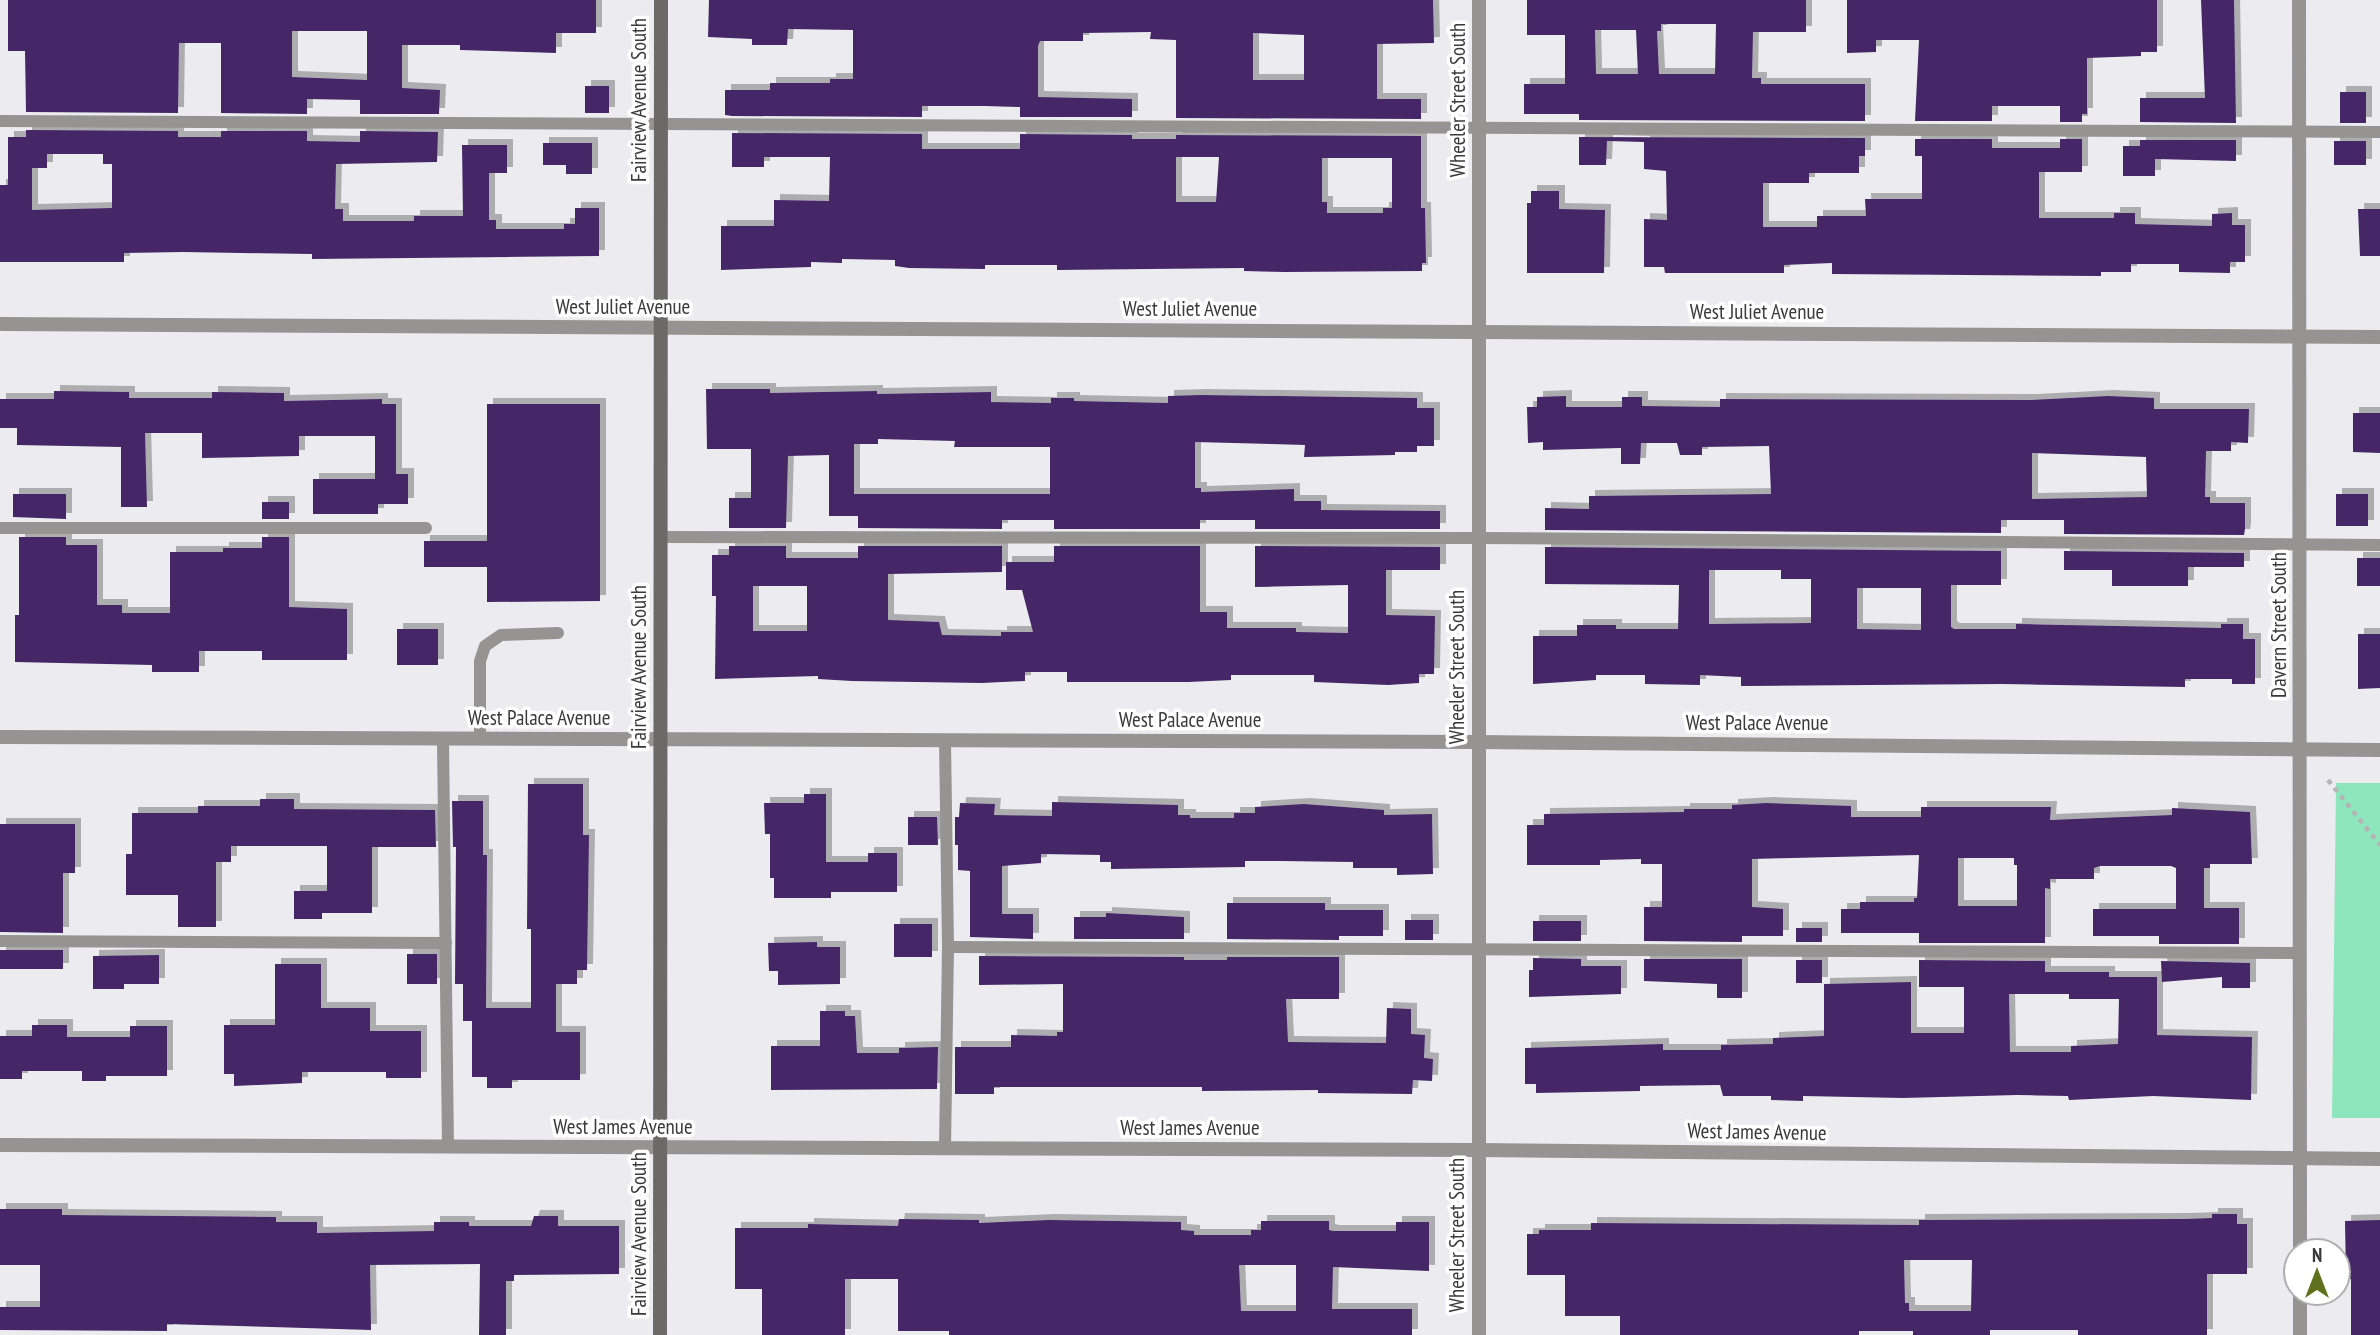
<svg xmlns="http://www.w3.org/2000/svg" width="2380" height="1335" font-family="'PT Sans Narrow',sans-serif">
<defs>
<filter id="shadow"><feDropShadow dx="6" dy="-6" stdDeviation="0" flood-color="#0004"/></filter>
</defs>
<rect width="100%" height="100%" fill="#ececf0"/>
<polygon fill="#8ee6bd" points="2336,783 2380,783 2380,1118 2332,1118"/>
<g fill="#452766" fill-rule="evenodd" filter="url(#shadow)">
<path d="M8,0h588v33h-40v20l-96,-3v-5h-58v43l38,2 -1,24h-79v-14l-53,-1v15l-86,-1v-70h-42l-1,70 -152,-1 -1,-61h-17zM292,31h75v49l-75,-3z"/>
<path d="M709,0h724l1,43 -57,1v55h44v20l-245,-1v-78l-26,-1 1,-7 -68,1v8h-43l-2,5v51l94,2v18h-112v-10l-35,-1h-63v11l-190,-1 -7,-1v-25h45v-7h60v-4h23v-49l-65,-1 -1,16h-35v-6l-44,-2zM1253,33l51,2v45h-51z"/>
<path d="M1527,0h279v32h-53l-1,46h9v6h104v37l-286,-1v-6h-55v-30h41v-49h-38zM1661,24h55l-1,50h-56l-2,-43h4zM1595,30h41l2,44h-42z"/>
<polygon points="1847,0 2157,0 2157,52 2141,52 2141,56 2087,58 2087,114 2082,114 2082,122 2060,122 2060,106 1992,106 1992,121 1915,121 1919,40 1876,40 1876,52 1847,53"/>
<polygon points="2201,0 2234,0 2236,123 2140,122 2140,98 2205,98"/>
<rect x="585" y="86" width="24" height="27"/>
<rect x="2340" y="92" width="26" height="31"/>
<path d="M26,130l152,1v6h43v-6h86v10l53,1v-11l78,1 -1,30 -101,2 -1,45h8v12h71v-5h49l-1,-71h45v28h-18v47h7v9h68v-5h11v-16h24v48l-287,3v-5l-129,-2 -59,1v9h-124v-77h8v-48h18zM47,154h56v10h9v44l-80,2v-42h15z"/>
<path d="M732,133l190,1v15h98v-15l112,1v4h44v63h40l3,-45h-43v-22l245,1v72h4l1,55h-4v8l-138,1 -40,-1v-3l-187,2v-5h-72v4l-76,-1 -14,-2v-6l-53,-1v4l-31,-1v5l-90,3v-44h53v-26l55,1 1,-44h-66v10h-32zM1322,158h70v50h-9v5h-56v-11h-5z"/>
<polygon points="1579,137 1865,138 1865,156 1859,156 1859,173 1809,173 1809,183 1763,183 1763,227 1817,227 1817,216 1866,216 1865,199 1922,199 1922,156 1915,156 1915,139 1992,139 1992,148 2060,148 2060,139 2082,139 2082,172 2039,172 2039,218 2114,218 2114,213 2135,213 2135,224 2212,226 2212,214 2232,213 2232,225 2245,225 2245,262 2230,262 2230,273 2179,272 2179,264 2131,264 2131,272 2101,272 2101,276 1832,274 1832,263 1784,265 1784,273 1665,273 1664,267 1644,267 1644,219 1667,220 1666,171 1644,169 1644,142 1607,141 1606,165 1579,165"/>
<polygon points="2140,140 2236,140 2236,161 2155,159 2155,176 2123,176 2123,146 2140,146"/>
<rect x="2334" y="141" width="32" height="24"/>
<polygon points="543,143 592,143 592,174 566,174 566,165 543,165"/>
<polygon points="1531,191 1559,191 1559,209 1605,210 1604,273 1527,273 1527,203 1531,203"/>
<polygon points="2358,209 2380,209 2380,256 2360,256"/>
<path d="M706,389h64v4l107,-2v3l114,-2v10l60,1v-5h23v3l94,2v-7l32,-1 217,3v10h17v38h-17v6h-22v3l-91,2 1,-12 -110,-3v46h6v4l93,-3v12h27v9l119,1v18h-185v-9h-55v9h-146v-9h-52v9l-144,-1v-12h-29v-61l-41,1 -2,72h-57v-30h22v-49h-44zM878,439l77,2 -1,6h96v47h-196v-50h24z"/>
<polygon points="54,391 129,392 129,398 212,398 212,392 284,393 284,401 382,399 382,404 396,404 396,474 408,474 408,504 378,504 378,514 313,514 313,479 375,479 375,436 299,436 299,456 202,458 202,433 145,433 147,507 121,507 121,447 17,445 17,428 0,428 0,399 54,399"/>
<path d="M1566,396v11h56v-10h20v9l78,1v-8l311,1 77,-4 46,2v11h95l-1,34 -17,-1v9h-25l-1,46h5v6h35v26l-1,6 -180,-1v-14h-63v13l-456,-3v-22l44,1v-13l182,-2 -2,-48 -67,1v8h-22l-3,-12h-36l-1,21h-19v-16l-78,2v-8l-15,1 -1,-36h10v-10zM2032,453l114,4 1,40 -115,2z"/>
<polygon points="487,404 600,404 600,601 487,602 487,567 424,567 424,541 487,541"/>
<polygon points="2353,413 2380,413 2380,453 2353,452"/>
<polygon points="13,494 66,494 66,519 13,517"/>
<rect x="2336" y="494" width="32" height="32"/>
<rect x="262" y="502" width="27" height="17"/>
<polygon points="19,537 66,537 66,545 97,545 97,605 122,605 122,613 170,613 170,552 223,552 223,548 262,548 262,537 289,537 289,607 347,609 347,660 262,660 262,651 199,651 199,672 152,672 152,665 15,662 15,615 19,615"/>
<path d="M729,546h57v12h72v-12h144v26l-114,2v46l51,2 3,13 59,1v-4h32l-11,-42h-16v-28h48v-16h146v66h27v16h69v4l52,1v-48l-93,2v-41l185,1v23h-54v45l49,1 -1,58h-15v9l-31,2 -74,-3v-7h-83v5l-43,2h-121v-10h-42v9l-43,2 -130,-2 -34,-2v-3l-103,3 1,-83h-4v-41h17zM753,586h54v45h-54z"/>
<path d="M1545,547l456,4v34h-50v42l3,2h62v-5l205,4v-4h22v15h12v45h-23v-5h-47v8l-183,-3 -261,2v-9l-41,-2v10l-55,-1v-9h-49v5l-63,4v-48h44v-11h39v4h62l1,-44 -134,-1zM1709,570h72v9h30v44l-102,1zM1857,588h64v42l-64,-1z"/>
<polygon points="2064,551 2244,553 2244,567 2188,567 2188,586 2112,586 2112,570 2064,570"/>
<rect x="2357" y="558" width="23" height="28"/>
<rect x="397" y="629" width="41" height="36"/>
<polygon points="2358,634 2380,634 2380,688 2358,689"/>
<polygon points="528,784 583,784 583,835 589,835 587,970 577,970 577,984 556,984 556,1032 580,1032 580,1080 512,1080 512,1088 487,1088 487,1077 472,1077 472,1021 463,1021 463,984 455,984 456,847 453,847 452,801 483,801 483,855 487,855 486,1008 531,1008 531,929 527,929"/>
<polygon points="804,794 826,794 826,862 868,862 868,853 897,853 897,892 831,892 831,898 774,898 774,878 770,878 770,834 765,834 764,803 804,803"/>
<polygon points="260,799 294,799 294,809 435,810 436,847 372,847 372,913 322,913 322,919 294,919 294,891 327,891 327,846 231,846 231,862 216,862 216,927 178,927 178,895 126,895 126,854 132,854 132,813 198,813 198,806 260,806"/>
<polygon points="1052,802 1178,805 1178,815 1190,815 1190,818 1234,818 1234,813 1255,813 1255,807 1304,804 1384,810 1384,815 1432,814 1433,874 1397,875 1397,868 1353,868 1353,862 1280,861 1245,861 1245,867 1111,869 1111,862 1100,862 1100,855 1041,854 1041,863 1002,866 1002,914 1033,914 1033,939 970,937 970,871 958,870 958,845 955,845 955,817 959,817 960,803 995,804 994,815 1052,816"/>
<path d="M1766,803l85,3v11h70v-10h130l-1,13 122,-5v-7l78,4 2,52h-42v4h-6v40h35v36h-80v-8h-66v-27h83v-41l-5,-2h-71l-6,2v11h-44v10l-5,-1v55h-126v-10h-78v-24h19v-7h54v-4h3l2,-43 -167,4v48l31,2v27h-41v6l-98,-1v-34h18v-43h-21v-5l-41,1v5h-73v-40h17v-11l140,-2v-3h48v-4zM1958,858h56v7h3v41h-59z"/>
<polygon points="908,817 937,817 938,845 908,845"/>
<polygon points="0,824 75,824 75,873 63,873 63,933 0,932"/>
<polygon points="1227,903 1325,903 1325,910 1383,910 1383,936 1339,936 1339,940 1227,939"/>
<polygon points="1106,913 1184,917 1184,939 1074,939 1074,917 1106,917"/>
<rect x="1405" y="920" width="28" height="20"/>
<rect x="1533" y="921" width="48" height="20"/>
<rect x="894" y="924" width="38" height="33"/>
<rect x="1796" y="928" width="26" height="14"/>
<polygon points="817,942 817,947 840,947 840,984 778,985 778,971 769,971 768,943"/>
<rect x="0" y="950" width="63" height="19"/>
<rect x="407" y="954" width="30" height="30"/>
<polygon points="159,955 159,984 124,984 124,989 93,989 93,956"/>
<polygon points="979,956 1184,957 1184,960 1227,960 1227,957 1339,957 1339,999 1286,999 1288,1042 1386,1043 1387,1008 1411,1009 1411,1034 1425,1035 1424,1058 1433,1059 1432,1081 1413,1080 1412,1094 1318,1093 1318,1090 1202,1091 1202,1087 994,1087 994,1094 955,1094 955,1047 1011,1047 1011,1035 1057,1036 1057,1032 1063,1032 1063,984 979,985"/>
<polygon points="1533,958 1581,959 1581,966 1621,966 1621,994 1529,997 1529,970 1533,970"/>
<polygon points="1644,959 1742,959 1742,998 1717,998 1717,984 1644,981"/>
<rect x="1796" y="960" width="26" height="23"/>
<path d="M1919,960l126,1v11h64v5h48v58l95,2 -1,63 -98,-4 -84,4 -1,-4 -51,-1 -114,3 -100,-2v5l-32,-1v-4h-48l-3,-11 -80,1v5l-104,2v-9h-11v-36l138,-4v6h58v-5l52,-1v-6l51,-2v-52l87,-2v51h53v-46h-45zM2009,994h60v5h50l-1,45 -47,2v6h-61z"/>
<polygon points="2161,961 2250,963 2250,988 2222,988 2222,977 2162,982"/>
<polygon points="275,964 321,964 321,1008 370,1008 370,1031 421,1031 421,1078 386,1078 386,1072 302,1072 302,1083 234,1086 234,1074 224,1074 224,1025 275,1025"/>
<polygon points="820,1011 845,1011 845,1016 855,1016 857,1053 899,1053 899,1048 938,1047 937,1089 771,1090 771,1046 820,1046"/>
<polygon points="32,1025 67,1025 67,1037 130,1037 130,1026 167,1026 167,1076 106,1076 106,1081 82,1081 82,1071 22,1071 22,1079 0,1079 0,1036 32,1036"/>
<polygon points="0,1209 62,1209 62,1215 276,1217 276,1222 317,1222 317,1233 434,1231 434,1222 469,1222 469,1226 531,1226 534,1216 558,1216 558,1226 619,1226 619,1274 514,1275 514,1281 506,1281 506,1335 479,1335 480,1264 370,1265 371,1330 167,1324 167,1331 0,1330 0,1307 40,1307 40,1265 0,1265"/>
<path d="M2212,1214h25v10h10v50h-40v61h-129v-5h-88v5h-77v-4h-54v4h-239v-19h-55v-41h-38v-41h12v-4h52v-7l328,2v-5l266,-1 27,-1zM1904,1260h68l-1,51h-62v-8h-4z"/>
<path d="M899,1219l80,1v3l70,-3 132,2v8l13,1v4h57v-5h10v-9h68v9l4,1h63v-9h33v49l-96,-4 -1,42h80v26h-463v-4h-51v-52h-53v56h-83v-46h-27v-61h73v-4l90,2zM1239,1265h57v46h-55z"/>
<polygon points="2380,1220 2380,1335 2351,1335 2351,1279 2346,1279 2345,1221"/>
</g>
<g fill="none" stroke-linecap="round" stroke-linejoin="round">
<polyline stroke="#b4b4b7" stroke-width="4.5" stroke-dasharray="5 5" stroke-linecap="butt" points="2328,780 2380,845"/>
<g stroke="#959493" stroke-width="12">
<polyline points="0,121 2380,132"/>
<polyline points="0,528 426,528"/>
<polyline points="660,537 1479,538 2380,545"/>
<polyline points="480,739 480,661 485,646 501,635 558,633"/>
<polyline points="443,740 448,1147"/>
<polyline points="0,941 446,943"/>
<polyline points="948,947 2300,953"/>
<polyline points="945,1149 948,947 945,740"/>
</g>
<g stroke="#959493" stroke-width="14">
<polyline points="2299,0 2300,1251"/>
<polyline points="0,324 2380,337"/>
<polyline points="0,737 1478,742 2380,750"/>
<polyline points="0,1145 1478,1150 2380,1159"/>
<polyline points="2300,1293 2300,1335"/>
<polyline points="1479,1335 1479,0"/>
</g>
<polyline stroke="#6c6a68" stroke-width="14" points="660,1335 661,0"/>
</g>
<g text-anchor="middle" stroke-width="7" stroke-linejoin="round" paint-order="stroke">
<g font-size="21" fill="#3a3a3b" stroke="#fff">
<text transform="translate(639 100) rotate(-90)" y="7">Fairview Avenue South</text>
<text transform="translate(1458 100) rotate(-90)" y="7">Wheeler Street South</text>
<text x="623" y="314">West Juliet Avenue</text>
<text x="1190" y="316">West Juliet Avenue</text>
<text x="1757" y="319">West Juliet Avenue</text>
<text transform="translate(2279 625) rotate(-90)" y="7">Davern Street South</text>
<text transform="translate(639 667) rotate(-90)" y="7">Fairview Avenue South</text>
<text transform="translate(1457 667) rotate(-90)" y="7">Wheeler Street South</text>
<text x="539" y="725">West Palace Avenue</text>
<text x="1190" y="727">West Palace Avenue</text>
<text x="1757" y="730">West Palace Avenue</text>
<text x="623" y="1134">West James Avenue</text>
<text x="1190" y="1135">West James Avenue</text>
<text transform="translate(1757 1132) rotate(1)" y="7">West James Avenue</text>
<text transform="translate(639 1234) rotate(-90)" y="7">Fairview Avenue South</text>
<text transform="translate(1457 1235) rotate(-90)" y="7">Wheeler Street South</text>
</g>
</g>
<g transform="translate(2317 1272)"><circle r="33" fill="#ffffff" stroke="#b0b0b1" stroke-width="2"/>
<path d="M0-5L12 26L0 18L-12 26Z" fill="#60701c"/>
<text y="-10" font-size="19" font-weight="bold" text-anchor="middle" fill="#3a3a3b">N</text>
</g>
</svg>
